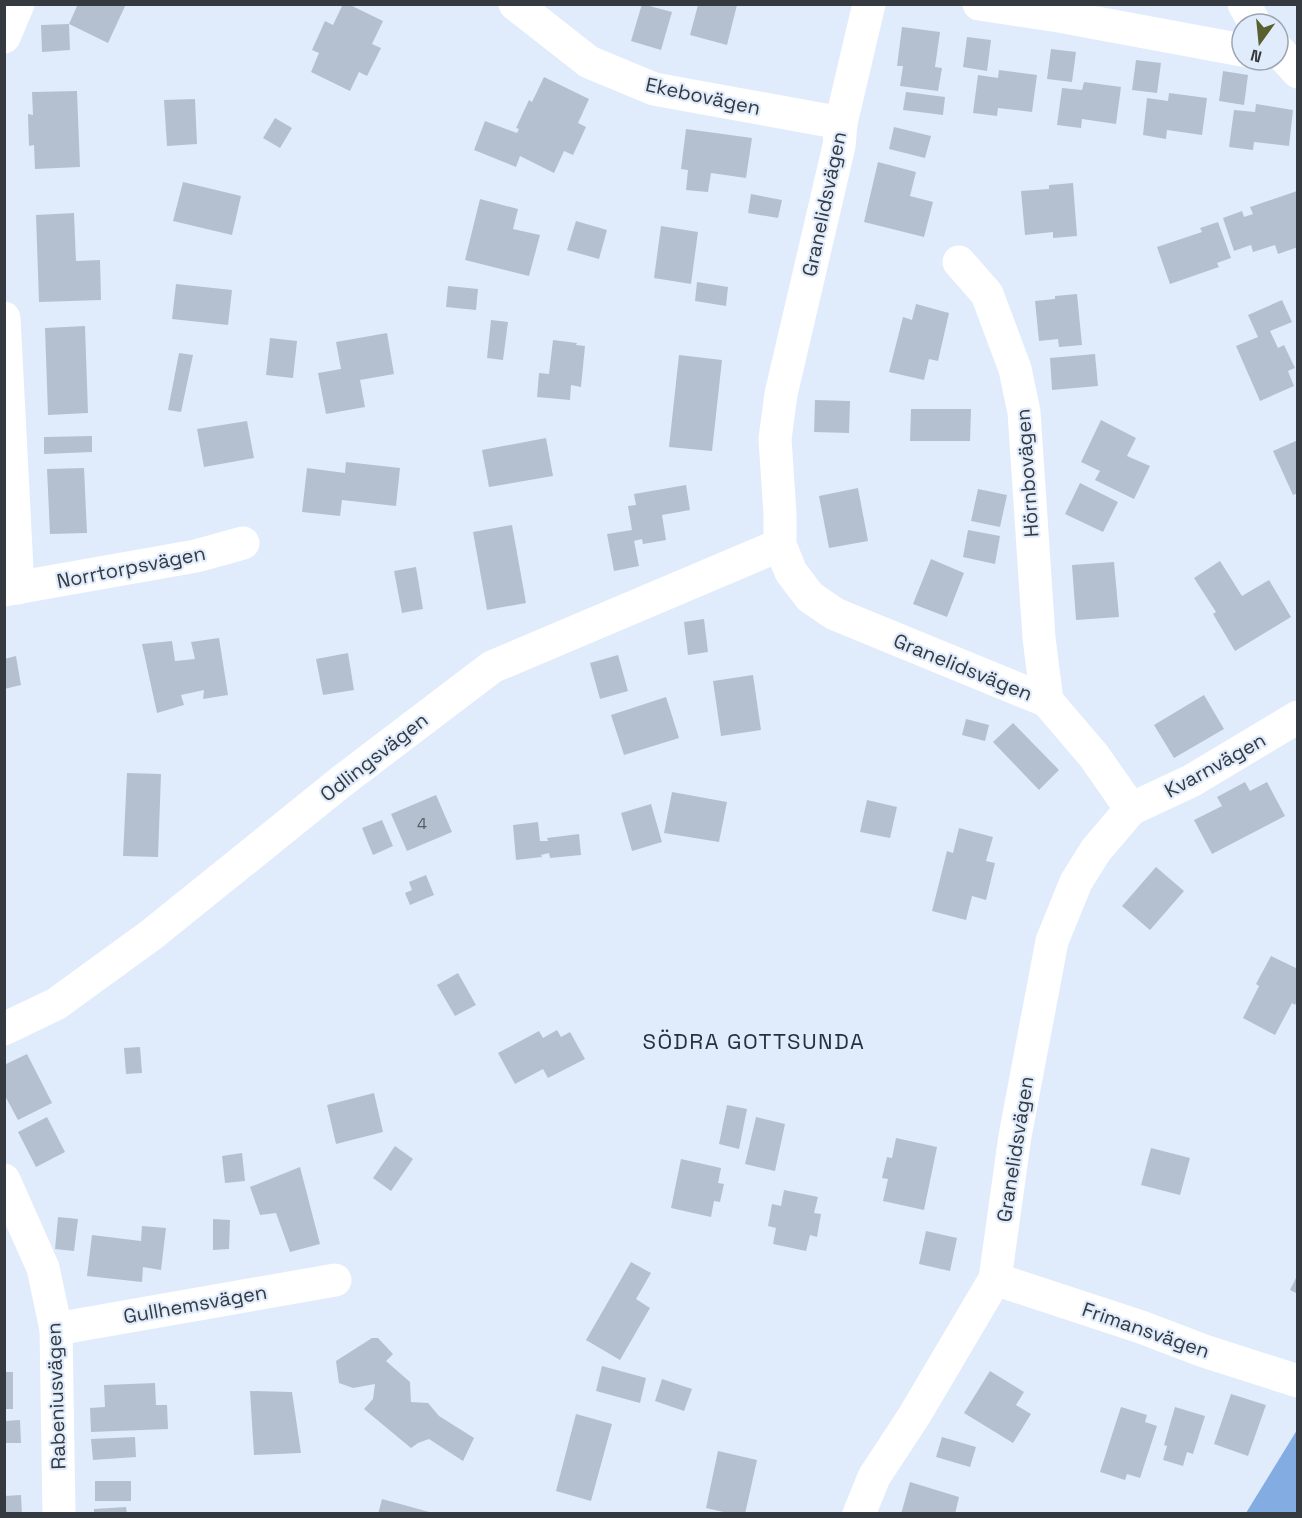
<svg xmlns="http://www.w3.org/2000/svg" width="1302" height="1518" font-family="'Space Grotesk',sans-serif">
<rect width="100%" height="100%" fill="#e0ecfc"/>
<polygon fill="#82ace2" points="1297,1430 1297,1513 1246,1513"/>
<g fill="#b4c0d0">
<polygon points="78,4 126,4 108,43 69,24"/>
<polygon points="343,4 348,4 383,21 372,44 381,48 367,76 359,72 350,91 311,72 319,53 312,50 325,21 333,25"/>
<polygon points="642,4 672,12 661,50 631,41"/>
<polygon points="698,5 737,5 727,45 690,35"/>
<polygon points="69,24 70,50 42,52 41,25"/>
<polygon points="902,27 940,32 935,67 942,68 938,91 900,86 903,66 897,66"/>
<polygon points="967,37 991,40 987,71 963,67"/>
<polygon points="1051,49 1076,52 1072,82 1047,79"/>
<polygon points="1136,60 1161,63 1157,93 1132,90"/>
<polygon points="999,70 1037,75 1032,112 998,108 997,116 973,113 978,75 998,78"/>
<polygon points="1223,71 1248,75 1244,105 1219,101"/>
<polygon points="544,77 589,99 578,123 586,127 573,155 564,151 554,173 520,156 516,167 474,150 485,121 517,133 519,129 516,128 529,100 532,102"/>
<polygon points="1084,82 1121,87 1116,124 1082,119 1081,128 1057,125 1062,88 1082,90"/>
<polygon points="77,91 80,167 35,169 34,145 29,146 28,114 33,115 32,92"/>
<polygon points="906,92 945,97 943,115 903,110"/>
<polygon points="1169,93 1207,98 1202,135 1167,130 1166,139 1143,135 1147,98 1168,101"/>
<polygon points="195,99 197,144 167,146 164,100"/>
<polygon points="1256,104 1293,110 1289,146 1254,142 1253,150 1229,147 1234,110 1255,112"/>
<polygon points="275,118 292,128 280,148 263,138"/>
<polygon points="894,127 931,136 925,158 889,149"/>
<polygon points="686,129 752,138 746,178 711,173 708,192 686,190 688,170 681,169"/>
<polygon points="878,162 916,172 910,196 933,202 924,237 864,222"/>
<polygon points="183,182 241,196 232,235 173,221"/>
<polygon points="1073,183 1077,236 1053,238 1053,232 1025,235 1021,191 1049,189 1049,185"/>
<polygon points="1297,191 1298,247 1278,254 1275,245 1253,252 1251,245 1234,251 1223,218 1242,211 1244,217 1253,214 1250,207"/>
<polygon points="751,194 782,200 778,218 748,213"/>
<polygon points="480,199 518,209 513,229 540,235 529,276 465,260"/>
<polygon points="74,213 76,261 100,260 101,300 39,302 36,215"/>
<polygon points="576,221 607,230 599,259 567,250"/>
<polygon points="1218,222 1231,258 1217,263 1219,267 1170,284 1157,247 1202,232 1200,228"/>
<polygon points="661,226 698,232 691,284 654,278"/>
<polygon points="697,282 728,287 726,306 695,301"/>
<polygon points="176,284 232,290 228,325 172,319"/>
<polygon points="448,286 478,289 476,310 446,307"/>
<polygon points="1077,294 1082,345 1059,347 1058,339 1039,341 1035,301 1055,299 1055,296"/>
<polygon points="1282,300 1292,322 1270,331 1278,348 1284,345 1295,368 1288,371 1294,386 1260,401 1236,346 1258,337 1248,315"/>
<polygon points="916,304 949,313 938,361 929,359 924,380 889,372 903,317 912,320"/>
<polygon points="491,320 508,322 503,360 487,358"/>
<polygon points="85,326 88,413 48,415 45,328"/>
<polygon points="387,333 394,374 360,380 365,407 326,414 318,373 341,369 336,342"/>
<polygon points="270,338 297,341 293,378 266,375"/>
<polygon points="553,340 577,343 576,345 585,346 581,387 571,385 570,400 537,397 539,373 549,374"/>
<polygon points="179,353 193,355 181,412 168,410"/>
<polygon points="1095,354 1098,386 1052,390 1050,358"/>
<polygon points="679,355 722,360 712,451 669,447"/>
<polygon points="815,400 850,401 849,433 814,432"/>
<polygon points="911,409 971,409 970,441 910,441"/>
<polygon points="1101,420 1136,438 1127,456 1150,466 1134,499 1095,480 1100,471 1081,462"/>
<polygon points="247,421 254,458 204,467 197,429"/>
<polygon points="92,436 92,452 44,454 44,437"/>
<polygon points="546,438 553,476 489,487 482,450"/>
<polygon points="1298,440 1298,493 1293,495 1273,451"/>
<polygon points="346,462 400,468 396,506 342,500 340,516 302,512 307,468 345,473"/>
<polygon points="84,468 87,533 50,534 47,469"/>
<polygon points="1080,483 1118,502 1103,532 1065,514"/>
<polygon points="686,485 690,510 662,515 666,540 643,544 642,539 634,541 639,566 614,571 607,534 632,530 628,506 636,505 634,494"/>
<polygon points="858,488 868,541 829,548 819,496"/>
<polygon points="978,489 1007,495 1000,527 971,521"/>
<polygon points="512,525 526,603 487,610 473,532"/>
<polygon points="968,530 1000,536 995,564 963,557"/>
<polygon points="931,559 964,573 947,617 913,604"/>
<polygon points="1220,561 1242,596 1269,580 1291,617 1235,651 1213,614 1216,612 1194,578"/>
<polygon points="1114,562 1119,617 1076,620 1072,565"/>
<polygon points="416,567 423,609 402,613 394,571"/>
<polygon points="704,619 708,652 688,655 684,622"/>
<polygon points="219,638 228,695 203,699 204,690 181,695 184,705 157,713 142,644 172,641 175,661 195,659 191,642"/>
<polygon points="348,653 354,690 323,695 316,659"/>
<polygon points="618,655 628,691 600,699 590,663"/>
<polygon points="16,656 21,685 4,689 4,659"/>
<polygon points="753,675 761,730 721,736 713,681"/>
<polygon points="1204,695 1224,729 1174,758 1154,725"/>
<polygon points="666,697 679,738 624,755 611,715"/>
<polygon points="966,719 989,725 985,741 962,735"/>
<polygon points="1013,723 1059,770 1039,790 993,742"/>
<polygon points="127,773 161,774 158,857 123,856"/>
<polygon points="1245,782 1250,791 1267,782 1285,816 1212,854 1194,820 1222,806 1217,797"/>
<polygon points="672,792 727,802 719,842 664,833"/>
<polygon points="436,795 452,832 407,851 391,814"/>
<polygon points="867,800 897,807 890,838 860,832"/>
<polygon points="651,804 662,842 632,851 621,813"/>
<polygon points="382,820 393,846 373,855 362,828"/>
<polygon points="538,822 540,841 548,841 547,838 579,834 581,855 550,858 549,853 541,855 542,857 516,860 513,825"/>
<polygon points="959,828 993,837 986,861 995,863 986,900 972,896 966,920 932,911 947,851 953,853"/>
<polygon points="1156,867 1184,891 1150,930 1122,906"/>
<polygon points="426,875 434,895 410,905 405,893 412,890 409,882"/>
<polygon points="1271,956 1298,969 1298,999 1295,1005 1292,1003 1275,1035 1243,1018 1259,986 1256,984"/>
<polygon points="458,973 476,1005 455,1016 437,985"/>
<polygon points="557,1030 561,1037 570,1032 585,1059 548,1078 543,1069 515,1084 498,1053 539,1031 543,1038"/>
<polygon points="140,1047 142,1073 126,1074 124,1048"/>
<polygon points="27,1054 52,1103 18,1120 4,1094 4,1065"/>
<polygon points="374,1093 383,1132 336,1144 327,1105"/>
<polygon points="727,1105 747,1109 739,1149 719,1144"/>
<polygon points="47,1117 65,1152 36,1167 18,1132"/>
<polygon points="756,1117 785,1124 775,1171 745,1164"/>
<polygon points="896,1138 937,1147 924,1210 883,1201 888,1179 882,1178 887,1157 892,1158"/>
<polygon points="395,1146 413,1159 391,1191 373,1178"/>
<polygon points="1151,1148 1190,1158 1180,1195 1141,1185"/>
<polygon points="242,1153 245,1181 225,1183 222,1156"/>
<polygon points="681,1159 721,1168 718,1183 724,1184 720,1202 714,1201 711,1217 671,1208"/>
<polygon points="300,1167 320,1244 290,1252 276,1213 260,1215 250,1187"/>
<polygon points="784,1190 818,1197 814,1213 821,1214 817,1237 810,1235 806,1251 773,1244 776,1228 768,1226 772,1204 781,1206"/>
<polygon points="58,1217 78,1219 74,1251 55,1249"/>
<polygon points="213,1219 230,1220 229,1249 213,1250"/>
<polygon points="142,1226 166,1228 161,1270 143,1267 142,1282 87,1276 92,1235 141,1241"/>
<polygon points="926,1231 957,1238 950,1271 919,1264"/>
<polygon points="631,1262 651,1273 636,1299 650,1308 620,1360 586,1340"/>
<polygon points="1298,1274 1298,1294 1290,1290"/>
<polygon points="372,1338 378,1338 393,1354 386,1361 410,1382 411,1402 428,1403 439,1416 474,1438 463,1461 429,1439 418,1443 411,1448 364,1409 373,1399 375,1384 353,1388 339,1383 336,1361"/>
<polygon points="602,1366 646,1378 640,1403 596,1391"/>
<polygon points="990,1371 1024,1392 1016,1405 1031,1414 1013,1443 964,1413"/>
<rect x="4" y="1372" width="9" height="37"/>
<polygon points="662,1379 692,1389 684,1411 655,1401"/>
<polygon points="155,1383 156,1405 167,1405 168,1429 91,1432 90,1408 105,1407 104,1385"/>
<polygon points="250,1391 292,1392 301,1453 254,1455"/>
<polygon points="1231,1394 1266,1405 1248,1456 1214,1444"/>
<polygon points="1121,1407 1147,1415 1145,1422 1157,1426 1140,1478 1127,1474 1125,1480 1100,1472"/>
<polygon points="1175,1407 1205,1416 1193,1454 1187,1452 1183,1466 1163,1460 1167,1446 1164,1445"/>
<polygon points="576,1414 612,1424 591,1501 556,1491"/>
<polygon points="20,1420 21,1443 4,1443 4,1421"/>
<polygon points="135,1437 136,1457 93,1460 91,1439"/>
<polygon points="942,1437 976,1447 970,1467 936,1457"/>
<polygon points="718,1451 757,1460 745,1514 732,1514 706,1508"/>
<rect x="95" y="1481" width="36" height="20"/>
<polygon points="910,1482 959,1497 955,1514 901,1514"/>
<polygon points="21,1495 22,1514 4,1514 4,1496"/>
<polygon points="382,1499 433,1513 433,1514 378,1514"/>
<polygon points="126,1507 127,1514 94,1514 94,1509"/>
</g>
<g fill="none" stroke-linecap="round" stroke-linejoin="round">
<g stroke="#fff" stroke-width="33">
<polyline points="515,4 589,62 654,89 841,123"/>
<polyline points="869,4 841,123 839,146 781,394 775,439 780,514 780,545 791,572 810,597 835,614 1047,701 1094,756 1131,809"/>
<polyline points="979,4 1059,16 1242,50"/>
<polyline points="1244,4 1255,24"/>
<polyline points="4,37 18,4"/>
<polyline points="1278,50 1298,72"/>
<polyline points="959,262 987,294 1015,369 1024,412 1039,638 1047,701"/>
<polyline points="4,318 18,588"/>
<polyline points="4,590 196,556 243,543"/>
<polyline points="4,1029 56,1004 151,935 342,781 492,667 780,545"/>
<polyline points="4,1180 43,1268 56,1329 59,1514"/>
<polyline points="995,1279 1141,1327 1204,1351 1298,1381"/>
<polyline points="56,1329 335,1280"/>
<polyline points="859,1514 874,1477 914,1416 995,1279 1015,1136 1052,941 1076,882 1096,850 1131,809 1191,781 1298,717"/>
</g>
</g>
<g text-anchor="middle" stroke-width="4.5" stroke-linejoin="round" paint-order="stroke">
<g font-size="16" fill="#555c64">
<text x="422" y="829">4</text>
</g>
<g font-size="20" fill="#353a40" stroke="#e0ecfc">
<text transform="translate(703 96) rotate(12)" y="7">Ekebovägen</text>
<text transform="translate(824 204) rotate(-78)" y="7">Granelidsvägen</text>
<text transform="translate(1027 473) rotate(-94)" y="7">Hörnbovägen</text>
<text transform="translate(131 567) rotate(-11)" y="7">Norrtorpsvägen</text>
<text transform="translate(963 667) rotate(22)" y="7">Granelidsvägen</text>
<text transform="translate(374 757) rotate(-38)" y="7">Odlingsvägen</text>
<text transform="translate(1215 765) rotate(-29)" y="7">Kvarnvägen</text>
<text transform="translate(1015 1149) rotate(-81)" y="7">Granelidsvägen</text>
<text transform="translate(195 1304) rotate(-10)" y="7">Gullhemsvägen</text>
<text transform="translate(1146 1330) rotate(19)" y="7">Frimansvägen</text>
<text transform="translate(56 1396) rotate(-92)" y="7">Rabeniusvägen</text>
</g>
<g font-size="22" letter-spacing="1.5" fill="#27303c" stroke="#e0ecfc">
<text x="754" y="1049">SÖDRA GOTTSUNDA</text>
</g>
</g>
<rect width="1302" height="1518" fill="none" stroke="#353a40" stroke-width="12"/>
<g transform="translate(1260 42) rotate(195)"><circle r="28" fill="#e0ecfc" stroke="#9ca5b1" stroke-width="1.5"/>
<path d="M0-4.5L10 22L0 15L-10 22Z" fill="#595f2d"/>
<text y="-9" font-size="16" font-weight="bold" text-anchor="middle" fill="#353a40">N</text>
</g>
</svg>
